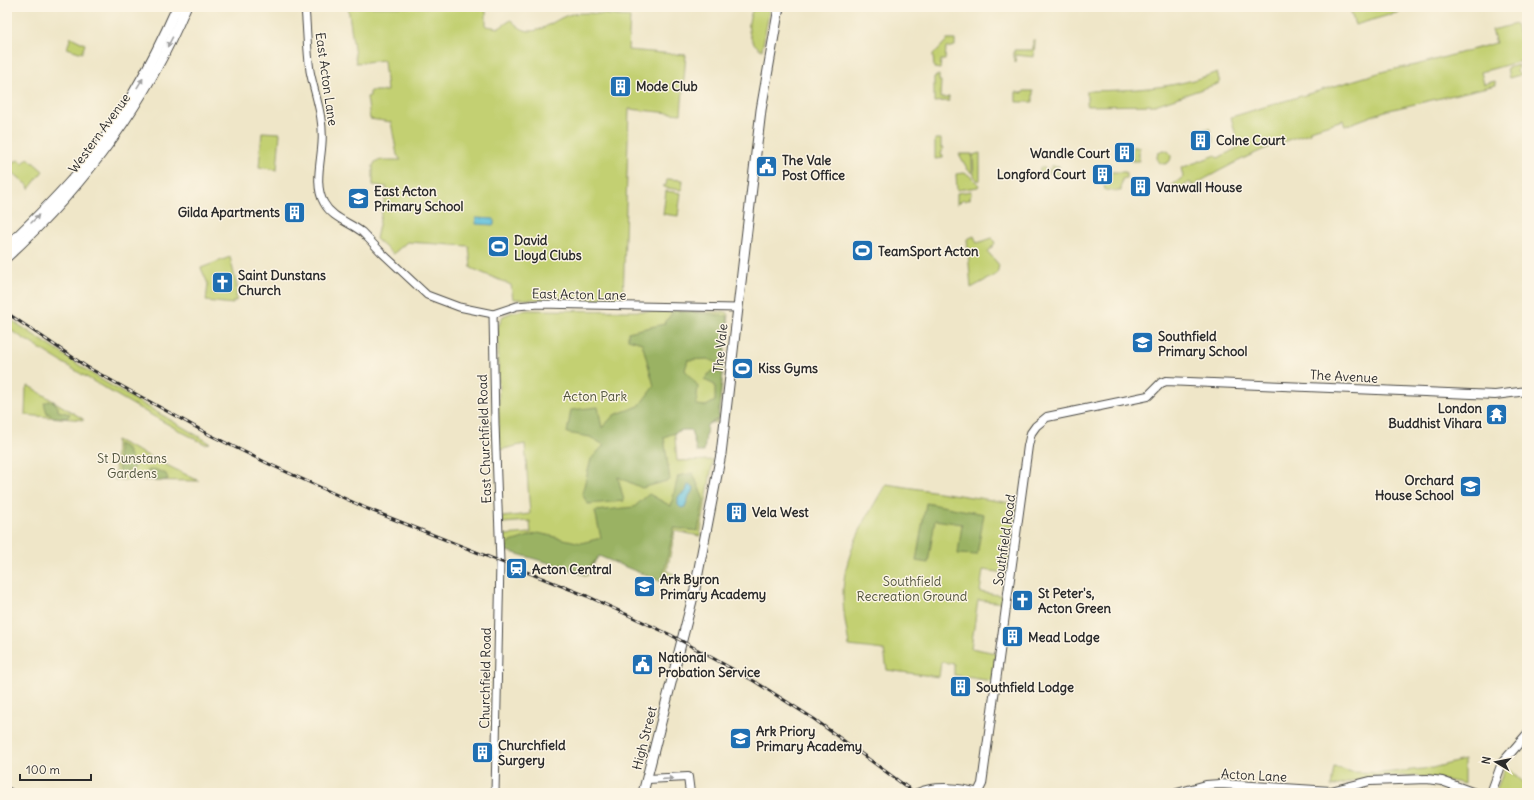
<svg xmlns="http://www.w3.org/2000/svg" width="1534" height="800" font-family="Delius,sans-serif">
<rect width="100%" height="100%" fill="#fcf5e5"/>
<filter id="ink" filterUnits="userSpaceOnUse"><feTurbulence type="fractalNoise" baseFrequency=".025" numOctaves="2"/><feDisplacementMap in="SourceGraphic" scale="8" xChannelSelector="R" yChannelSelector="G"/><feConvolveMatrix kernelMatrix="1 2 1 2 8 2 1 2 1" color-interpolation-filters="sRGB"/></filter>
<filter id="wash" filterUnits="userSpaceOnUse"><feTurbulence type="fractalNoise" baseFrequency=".012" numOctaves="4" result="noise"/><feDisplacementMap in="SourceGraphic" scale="16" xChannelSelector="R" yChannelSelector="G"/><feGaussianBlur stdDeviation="0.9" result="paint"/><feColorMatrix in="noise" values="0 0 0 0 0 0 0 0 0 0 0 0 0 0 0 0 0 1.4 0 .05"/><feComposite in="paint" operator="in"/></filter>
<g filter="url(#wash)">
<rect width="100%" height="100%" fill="#efe6c8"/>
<g fill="#c3d072" stroke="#777e4e">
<path d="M348,7h138v19l13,2 12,-8c5,5 10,10 18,11 15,1 28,-14 43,-17 18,-3 40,2 58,3l-2,33 58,5 -5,59 -52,-5 -6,192 -110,-2 -2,-14 -40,-17 -2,-22 -62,-4 -14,12 -17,-15 11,-52 -14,-2v-19l2,-4 6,-2h20l-4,-5 -6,-33 -21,-3 -3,-22 3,-1v-5h17l-3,-31 -28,3z"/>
<path d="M754,7h16l-8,43c-16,-9 -16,-28 -8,-43z"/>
<polygon points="1349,7 1409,7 1410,9 1355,25"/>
<path d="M1516,24l9,36 -44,12 3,12 11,-3 1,4 -111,26 -40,15 -2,-6 -33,10v3c-43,12 -79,31 -118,53l-2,-4c-10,6 -19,15 -30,11l3,-6 3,1 -1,6 1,-4 17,-13 -2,-9 35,-13 2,3 21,-11 -8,-30 154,-46 31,-6 80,-22 -4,-13z"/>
<polygon points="71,37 85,44 82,53 67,48"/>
<polygon points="947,40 955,40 955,46 946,48 945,60 941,60 940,69 934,68 933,55"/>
<polygon points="1033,40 1035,40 1034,57 1016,55 1015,62 1014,62 1014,50 1033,50"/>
<polygon points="1518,65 1517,72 1520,75 1509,78 1507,68"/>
<path d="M1217,72l3,11 -65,22 -68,1v-15c45,-1 88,-2 130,-19z"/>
<polygon points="939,75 939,81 941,81 940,98 947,98 949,96 949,101 934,102 934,77"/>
<polygon points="1024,91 1033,91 1033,102 1016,102 1016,92 1023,93"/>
<polygon points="1209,128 1214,142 1207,144 1202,130"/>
<polygon points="262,132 280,133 277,170 259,167"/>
<polygon points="935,139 941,139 941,148 943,148 941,155 943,155 943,158 935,159"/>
<rect x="1132" y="147" width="7" height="14"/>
<circle cx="1164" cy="157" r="7"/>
<polygon points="980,153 980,180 978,181 974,176 973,155"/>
<polygon points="959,154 972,154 972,173 968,170"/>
<polygon points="28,158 43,171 29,189 28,185 7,168 7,164 19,160 23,163"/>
<polygon points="1051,166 1059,166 1059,175 1053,175 1052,173 1040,173 1040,167 1051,170"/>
<polygon points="1105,172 1126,172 1126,178 1122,179 1121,191 1105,190 1103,178 1105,178"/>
<polygon points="964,173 969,175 979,185 978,187 957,190 956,174"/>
<polygon points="667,179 683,180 682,190 666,188 663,186 666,185"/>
<polygon points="666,191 681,193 678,216 663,214"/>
<polygon points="971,191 970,199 965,201 963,199 957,205 957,193"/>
<polygon points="974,236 977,243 992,238 995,243 988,252 999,265 997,274 971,288 967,239"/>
<polygon points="230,257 237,286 236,301 233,301 233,304 206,301 208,284 201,268"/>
<polygon points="527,310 727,312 729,315 717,423 685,421 674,427 677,461 713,460 700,536 675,531 667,571 678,576 675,584 667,583 599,554 587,576 525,554 504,548 504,544 506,542 504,535 531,533 530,521 503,523 502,517 530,514 525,444 499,450 498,327 503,316 513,312"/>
<path d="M7,317l93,62 110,64 -5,1c-68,-35 -133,-75 -198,-116z"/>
<polygon points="29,386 83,419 84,420 25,415 26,388"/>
<polygon points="116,440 199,481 115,480"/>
<path d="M886,484l132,20 -11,69 -24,-3 -3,22 24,4 -1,7 -25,-3 -7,48 25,5 -4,28 -38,-6v-11l-13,-2 -2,15 -52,-7 -3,-20 -35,-4c-2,-16 -6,-32 -6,-49 -1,-41 23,-79 43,-113z"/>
<path d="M1464,760v24c-31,-8 -62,-10 -93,-6 -14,2 -27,6 -40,9l3,-20 18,5 31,1 49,-5z"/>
<polygon points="1506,766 1523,782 1527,778 1527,793 1495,793"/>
</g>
<g fill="#9ab264" stroke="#626e48">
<polygon points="674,310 728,316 723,365 707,359 688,360 685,370 698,386 696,405 706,406 715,401 715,385 704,380 711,371 723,373 718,419 707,425 704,452 697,452 691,430 682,430 664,437 670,480 642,488 618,477 624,501 588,504 582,494 591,459 604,445 590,437 567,433 571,410 598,407 602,428 614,415 639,406 654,386 642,343 628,339 628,332 664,324"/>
<polygon points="49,401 54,402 58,407 58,411 70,414 67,418 53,417 47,413 44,403"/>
<polygon points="118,444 126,448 134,465 133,469 129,470 119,477"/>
<path d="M154,469l12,5 2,5c-11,4 -18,4 -21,-8z"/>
<polygon points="693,473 704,500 698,531 674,528 662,582 599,556 585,573 503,550 511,542 538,533 581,543 601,538 595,511 634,507 649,494 671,506 678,476"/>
<polygon points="926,503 984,514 977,555 958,554 962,524 935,520 928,563 916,561"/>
</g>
<g fill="#5ec0dc" stroke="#447684">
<polygon points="476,218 494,219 494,225 476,224"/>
<polygon points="688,485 694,487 693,492 690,494 685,507 681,508 678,505 678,497 686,491"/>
</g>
</g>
<g filter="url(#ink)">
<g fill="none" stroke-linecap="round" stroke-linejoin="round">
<defs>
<g id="tertiary">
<path d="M305,7c2,21 2,43 5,64 5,25 14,46 12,72 -1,19 -8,43 2,60 8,15 25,19 38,29l19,20 46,43 32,12 34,7 24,-8 22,-2 198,4"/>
<polyline points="493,314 495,423 500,562 495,793"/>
</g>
<g id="secondary">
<polyline points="647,779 688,777 690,793"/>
<polyline points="978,792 982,784 1028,446 1031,433 1036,426 1047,417 1148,396 1161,383 1166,381 1495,395 1527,391"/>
<path d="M917,793c19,-8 44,-5 62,0"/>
<polyline points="1177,793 1206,785 1220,784 1331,791 1370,781 1427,779 1442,781 1475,793"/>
<polyline points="1491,793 1502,763 1527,734"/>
</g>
<g id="primary">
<polyline points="7,792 9,793"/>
<polyline points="643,793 695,589 721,454 761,110 779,7"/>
</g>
<g id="trunk">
<path d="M7,246c26,-25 52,-51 76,-79 39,-49 69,-103 94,-160"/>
<path d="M7,257c77,-71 139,-154 179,-250"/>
</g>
</defs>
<use href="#tertiary" stroke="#484743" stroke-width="9"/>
<use href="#secondary" stroke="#484743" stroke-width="10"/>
<use href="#primary" stroke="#484743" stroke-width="11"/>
<use href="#trunk" stroke="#484743" stroke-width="11"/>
<use href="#tertiary" stroke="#fff" stroke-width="7"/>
<use href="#secondary" stroke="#fff" stroke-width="8"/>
<use href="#primary" stroke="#fff" stroke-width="9"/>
<use href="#trunk" stroke="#fff" stroke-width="9"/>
<defs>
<polyline id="rail" points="7,313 87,367 210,435 269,464 368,509 587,596 671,635 754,681 814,719 915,793"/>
</defs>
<use href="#rail" stroke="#2b2b2b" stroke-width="3"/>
<use href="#rail" stroke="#fcf5e5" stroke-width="1.5" stroke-dasharray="4.5" stroke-linecap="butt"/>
</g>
<defs><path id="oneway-solid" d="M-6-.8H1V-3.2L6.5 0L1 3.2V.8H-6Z"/></defs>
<g fill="#a0a0a0">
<use href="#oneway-solid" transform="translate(170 42) rotate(118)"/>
<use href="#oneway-solid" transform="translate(140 83) rotate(-58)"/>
<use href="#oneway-solid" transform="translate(35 219) rotate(-46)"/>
<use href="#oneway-solid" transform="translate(668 779) rotate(-4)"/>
</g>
</g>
<defs>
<symbol id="building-square" viewBox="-11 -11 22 22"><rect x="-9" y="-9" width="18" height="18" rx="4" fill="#1f6fb2" stroke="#fcf5e5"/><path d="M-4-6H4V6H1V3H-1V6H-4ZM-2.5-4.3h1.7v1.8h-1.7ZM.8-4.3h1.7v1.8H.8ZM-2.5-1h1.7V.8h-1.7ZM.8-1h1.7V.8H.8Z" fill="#fff"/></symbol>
<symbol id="civic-square" viewBox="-11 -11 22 22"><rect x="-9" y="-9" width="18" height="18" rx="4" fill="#1f6fb2" stroke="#fcf5e5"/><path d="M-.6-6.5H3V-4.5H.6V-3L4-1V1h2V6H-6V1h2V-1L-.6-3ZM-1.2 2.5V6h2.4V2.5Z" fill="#fff"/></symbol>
<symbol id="school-square" viewBox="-11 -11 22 22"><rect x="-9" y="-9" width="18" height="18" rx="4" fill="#1f6fb2" stroke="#fcf5e5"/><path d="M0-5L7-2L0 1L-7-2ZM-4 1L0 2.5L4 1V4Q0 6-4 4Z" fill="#fff"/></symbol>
<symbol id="stadium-square" viewBox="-11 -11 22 22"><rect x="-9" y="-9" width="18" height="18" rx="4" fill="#1f6fb2" stroke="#fcf5e5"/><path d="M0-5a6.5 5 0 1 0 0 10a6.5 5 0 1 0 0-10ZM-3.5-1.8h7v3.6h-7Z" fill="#fff"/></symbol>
<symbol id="church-square" viewBox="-11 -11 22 22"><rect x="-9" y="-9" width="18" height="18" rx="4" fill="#1f6fb2" stroke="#fcf5e5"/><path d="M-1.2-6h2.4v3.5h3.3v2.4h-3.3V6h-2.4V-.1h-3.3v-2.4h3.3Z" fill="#fff"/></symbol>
<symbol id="temple-square" viewBox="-11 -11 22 22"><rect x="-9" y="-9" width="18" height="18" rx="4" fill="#1f6fb2" stroke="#fcf5e5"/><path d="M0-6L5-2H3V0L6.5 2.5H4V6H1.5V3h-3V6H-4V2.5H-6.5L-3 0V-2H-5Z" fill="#fff"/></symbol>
<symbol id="station-square" viewBox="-11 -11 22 22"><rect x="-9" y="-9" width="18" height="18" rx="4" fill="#1f6fb2" stroke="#fcf5e5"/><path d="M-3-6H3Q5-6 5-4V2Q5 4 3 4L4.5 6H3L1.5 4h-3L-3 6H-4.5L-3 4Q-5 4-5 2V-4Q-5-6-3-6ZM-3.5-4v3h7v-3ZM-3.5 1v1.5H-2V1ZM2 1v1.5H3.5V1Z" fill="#fff"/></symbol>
</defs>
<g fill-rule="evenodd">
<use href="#building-square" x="608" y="74" width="25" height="25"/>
<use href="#building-square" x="1188" y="128" width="25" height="25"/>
<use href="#building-square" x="1112" y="140" width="25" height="25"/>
<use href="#civic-square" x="754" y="154" width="25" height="25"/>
<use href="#building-square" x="1090" y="162" width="25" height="25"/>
<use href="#building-square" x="1128" y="174" width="25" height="25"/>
<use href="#school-square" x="346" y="186" width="25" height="25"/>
<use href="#building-square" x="282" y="200" width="25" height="25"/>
<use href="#stadium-square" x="486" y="234" width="25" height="25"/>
<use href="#stadium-square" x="850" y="238" width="25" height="25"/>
<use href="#church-square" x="210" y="270" width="25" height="25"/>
<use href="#school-square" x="1130" y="330" width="25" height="25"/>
<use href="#stadium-square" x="730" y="356" width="25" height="25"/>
<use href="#temple-square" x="1484" y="402" width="25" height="25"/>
<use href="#school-square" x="1458" y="474" width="25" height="25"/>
<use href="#building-square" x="724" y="500" width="25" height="25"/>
<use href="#station-square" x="504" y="556" width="25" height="25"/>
<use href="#school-square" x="632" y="574" width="25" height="25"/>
<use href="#church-square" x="1010" y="588" width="25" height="25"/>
<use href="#building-square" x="1000" y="624" width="25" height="25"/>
<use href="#civic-square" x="630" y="652" width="25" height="25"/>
<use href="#building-square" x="948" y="674" width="25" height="25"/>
<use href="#school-square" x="728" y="726" width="25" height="25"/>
<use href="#building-square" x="470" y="740" width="25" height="25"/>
</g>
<g text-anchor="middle" stroke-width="3" stroke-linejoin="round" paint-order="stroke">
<g font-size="13" fill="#2b2b2b" stroke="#fcf5e5">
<text transform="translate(327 79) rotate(82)" y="5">East Acton Lane</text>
<text transform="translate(99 133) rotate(-54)" y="5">Western Avenue</text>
<text transform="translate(579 294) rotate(1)" y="5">East Acton Lane</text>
<text transform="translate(720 348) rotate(-84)" y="5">The Vale</text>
<text transform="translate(1344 376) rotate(3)" y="5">The Avenue</text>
<text transform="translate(484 439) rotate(-92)" y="5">East Churchfield Road</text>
<text transform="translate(1004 540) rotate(-82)" y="5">Southfield Road</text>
<text transform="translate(485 678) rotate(-89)" y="5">Churchfield Road</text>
<text transform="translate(644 738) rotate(-76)" y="5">High Street</text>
<text transform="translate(1254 775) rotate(3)" y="5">Acton Lane</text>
</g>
<g font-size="13" font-weight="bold" fill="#2b2b2b" stroke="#fcf5e5" text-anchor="start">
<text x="636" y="91">Mode Club</text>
<text x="1216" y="145">Colne Court</text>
<text x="1110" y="158" text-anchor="end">Wandle Court</text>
<text x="782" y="165">The Vale<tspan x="782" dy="15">Post Office</tspan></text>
<text x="1086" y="179" text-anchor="end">Longford Court</text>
<text x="1156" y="192">Vanwall House</text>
<text x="374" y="196">East Acton<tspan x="374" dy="15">Primary School</tspan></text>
<text x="280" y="217" text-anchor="end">Gilda Apartments</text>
<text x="514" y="245">David<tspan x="514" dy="15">Lloyd Clubs</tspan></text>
<text x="878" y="256">TeamSport Acton</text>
<text x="238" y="280">Saint Dunstans<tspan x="238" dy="15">Church</tspan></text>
<text x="1158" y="341">Southfield<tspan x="1158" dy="15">Primary School</tspan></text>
<text x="758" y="373">Kiss Gyms</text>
<text x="1482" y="413" text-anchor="end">London<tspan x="1482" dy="15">Buddhist Vihara</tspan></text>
<text x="1454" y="485" text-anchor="end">Orchard<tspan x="1454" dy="15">House School</tspan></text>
<text x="752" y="517">Vela West</text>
<text x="532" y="574">Acton Central</text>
<text x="660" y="584">Ark Byron<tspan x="660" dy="15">Primary Academy</tspan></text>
<text x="1038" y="598">St Peter's,<tspan x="1038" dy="15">Acton Green</tspan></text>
<text x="1028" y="642">Mead Lodge</text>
<text x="658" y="662">National<tspan x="658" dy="15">Probation Service</tspan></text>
<text x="976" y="692">Southfield Lodge</text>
<text x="756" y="736">Ark Priory<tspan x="756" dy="15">Primary Academy</tspan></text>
<text x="498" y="750">Churchfield<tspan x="498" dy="15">Surgery</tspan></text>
</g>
<g font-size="13" fill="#51543d" stroke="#fcf5e5">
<text x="595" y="401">Acton Park</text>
<text x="132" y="463">St Dunstans<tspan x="132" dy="15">Gardens</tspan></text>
<text x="912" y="586">Southfield<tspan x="912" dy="15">Recreation Ground</tspan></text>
</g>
</g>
<rect width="1534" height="800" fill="none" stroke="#fcf5e5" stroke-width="24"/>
<g transform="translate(1496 762) rotate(280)" stroke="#fcf5e5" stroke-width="3" paint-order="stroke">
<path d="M0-3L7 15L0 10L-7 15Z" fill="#2b2b2b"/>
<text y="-6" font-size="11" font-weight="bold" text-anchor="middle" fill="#2b2b2b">N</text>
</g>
<path d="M20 774v6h71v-6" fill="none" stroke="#2b2b2b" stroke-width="2"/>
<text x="26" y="774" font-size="12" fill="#2b2b2b" stroke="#fcf5e5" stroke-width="3" paint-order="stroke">100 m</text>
</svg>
